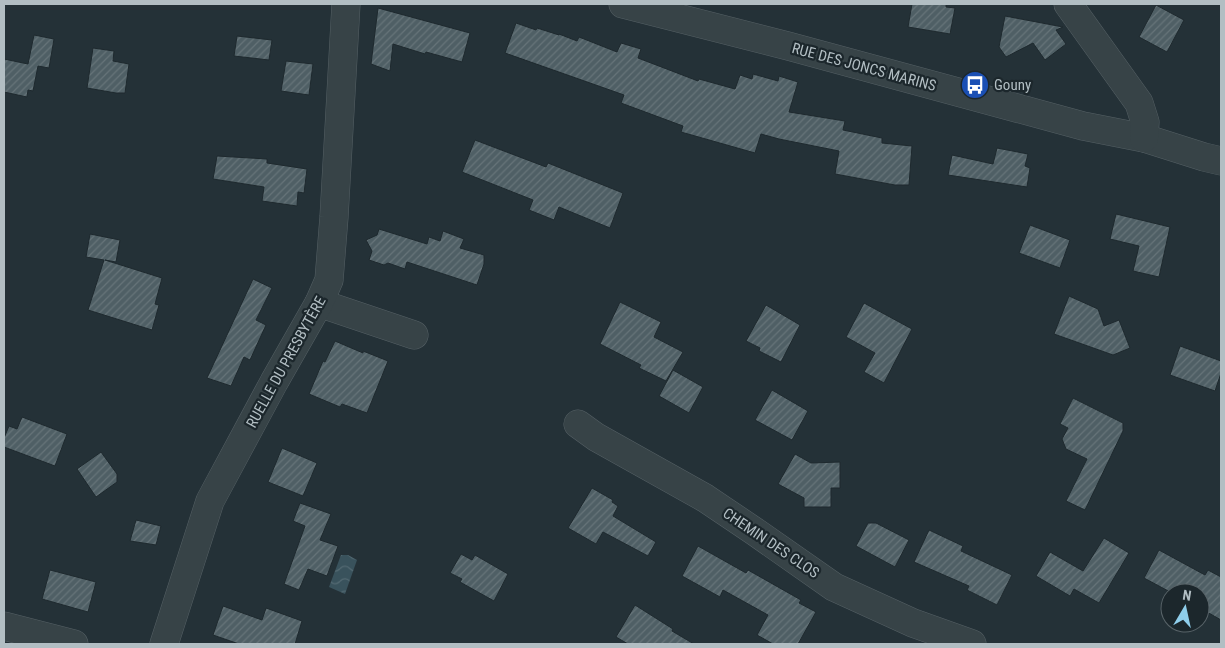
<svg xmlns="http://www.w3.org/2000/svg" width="1225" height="648" font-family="'Roboto Condensed',sans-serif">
<defs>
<pattern id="water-waves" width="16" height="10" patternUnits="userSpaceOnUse" patternTransform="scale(1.25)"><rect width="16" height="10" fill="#39525c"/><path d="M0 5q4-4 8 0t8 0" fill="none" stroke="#536972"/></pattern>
<pattern id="building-hatch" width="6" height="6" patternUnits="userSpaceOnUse" patternTransform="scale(1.25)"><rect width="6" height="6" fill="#4f5f65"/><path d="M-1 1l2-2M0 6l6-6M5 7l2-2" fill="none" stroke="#667479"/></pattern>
</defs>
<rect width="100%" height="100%" fill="#243137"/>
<polygon fill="url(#water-waves)" points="341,555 348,555 357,560 345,594 329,587"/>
<g fill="url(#building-hatch)" stroke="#1e292e">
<polygon points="912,4 946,4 946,7 955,8 950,34 908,27"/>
<polygon points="1156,5 1184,20 1167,52 1139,37"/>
<polygon points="378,8 470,33 462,62 426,52 425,54 393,44 390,71 371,64"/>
<polygon points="1005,16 1063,27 1056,30 1066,44 1045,60 1033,43 1006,57 999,47"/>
<polygon points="516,23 536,30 537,28 559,35 559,34 577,41 579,37 617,52 621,43 641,49 638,58 698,81 699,79 735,89 740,75 752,79 753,74 778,81 779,76 798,82 789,112 845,121 843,130 882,138 882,143 912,146 909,185 895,185 835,174 839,151 779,139 761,134 755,153 681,132 683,126 621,103 624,95 505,53"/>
<polygon points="34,35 54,39 49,68 38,66 33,91 28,90 27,97 4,92 4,59 28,64"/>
<polygon points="237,36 272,40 269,60 234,56"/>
<polygon points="93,48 114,51 113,61 129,64 125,93 116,93 87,88"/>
<polygon points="286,61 313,64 309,95 281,91"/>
<polygon points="475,140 546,167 548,163 623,193 610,228 559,207 554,220 529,210 533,200 462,172"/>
<polygon points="997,148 1028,154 1025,166 1030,168 1027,187 948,175 952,155 993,164"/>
<polygon points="217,156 267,159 267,163 307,169 304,193 298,192 297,206 262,201 264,187 213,179"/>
<polygon points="1116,214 1170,227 1159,277 1133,271 1139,246 1110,239"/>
<polygon points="1030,225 1070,240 1060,268 1019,253"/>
<polygon points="379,229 427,244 429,237 440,241 443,231 464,239 460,248 484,255 484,264 477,285 407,262 405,269 388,263 384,265 369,260 372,251 366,240 377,235"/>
<polygon points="90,234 120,240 116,262 105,260 162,278 155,304 159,305 152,330 88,310 104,260 86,257"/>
<polygon points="253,279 272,288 256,320 266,325 250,360 244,357 231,386 207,378"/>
<polygon points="1069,296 1098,309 1104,326 1119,320 1130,348 1113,355 1054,334"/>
<polygon points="620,302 661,322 654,337 683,352 666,381 639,368 641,365 600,344"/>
<polygon points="864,303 912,329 884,383 864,372 875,353 846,337"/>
<polygon points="766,305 800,325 781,362 759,351 760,348 746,341"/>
<polygon points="335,341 363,353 363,351 388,361 367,413 342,404 340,407 309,394 323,361 325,362"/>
<polygon points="1180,346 1221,361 1221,373 1215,391 1170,375"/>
<polygon points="673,370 703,387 689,413 659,396"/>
<polygon points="772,390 808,411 792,440 755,420"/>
<polygon points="1073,398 1123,423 1123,431 1085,510 1066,501 1087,459 1066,449 1062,439 1068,428 1060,424"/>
<polygon points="22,417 67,434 55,466 4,447 4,438 9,426 17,429"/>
<polygon points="282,448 317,463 303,496 268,482"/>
<polygon points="101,452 117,474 117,482 96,497 77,469"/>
<polygon points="795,454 811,463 840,462 840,488 831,488 831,507 804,507 804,498 778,484"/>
<polygon points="592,488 613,500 612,502 618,506 613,516 656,542 648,556 603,532 596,544 568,528"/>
<polygon points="300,503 331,514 320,540 338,546 327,576 308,569 299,590 284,584 305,526 293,521"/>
<polygon points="136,520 161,526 156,545 130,541"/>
<polygon points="868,523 876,523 909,540 895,567 856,546"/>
<polygon points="929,530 963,546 961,551 1012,575 997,605 967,590 969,586 914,562"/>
<polygon points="1104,538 1129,553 1099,603 1074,589 1070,596 1036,576 1050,552 1083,571"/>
<polygon points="698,546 746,573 748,570 801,600 799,603 816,612 798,644 773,644 757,635 768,615 723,590 720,597 682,576"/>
<polygon points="1159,550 1205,575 1208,570 1221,577 1221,620 1200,608 1200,593 1172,593 1144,578"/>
<polygon points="461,554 472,560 475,555 508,574 494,601 460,582 462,579 450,573"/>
<polygon points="50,570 96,582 88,612 42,599"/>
<polygon points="635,605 673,629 672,631 694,644 628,644 616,637"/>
<polygon points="223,606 262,620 266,608 302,621 295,644 239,644 213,635"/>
</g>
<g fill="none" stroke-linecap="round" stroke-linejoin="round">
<defs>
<g id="street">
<polyline points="623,4 788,46 1083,126 1144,138 1204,157 1221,161"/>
<polyline points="1068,4 1139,103 1145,122 1144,138"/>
<polyline points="319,303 414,335"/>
<polyline points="578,424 596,437 705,498 754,531 834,587 913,623 972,644"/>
<polyline points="4,626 74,644"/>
<polyline points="164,644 210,501 274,382 319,303 329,280 334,217 346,4"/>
</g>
</defs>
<use href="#street" stroke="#556065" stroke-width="29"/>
<use href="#street" stroke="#374347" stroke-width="28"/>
</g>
<defs>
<symbol id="bus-disc" viewBox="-11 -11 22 22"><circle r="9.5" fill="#1a4fb4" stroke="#1c272c"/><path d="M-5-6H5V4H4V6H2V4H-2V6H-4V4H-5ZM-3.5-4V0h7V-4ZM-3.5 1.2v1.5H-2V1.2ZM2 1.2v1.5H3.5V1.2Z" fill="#fff"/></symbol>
</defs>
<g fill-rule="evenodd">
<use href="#bus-disc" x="959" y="69" width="32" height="32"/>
</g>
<g text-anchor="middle" stroke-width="4.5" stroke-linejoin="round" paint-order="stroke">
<g font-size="15" fill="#b2bec3" stroke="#1c272c">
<text transform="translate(864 67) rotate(15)" y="5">RUE DES JONCS MARINS</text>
<text transform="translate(286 362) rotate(-61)" y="5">RUELLE DU PRESBYTÈRE</text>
<text transform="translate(771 543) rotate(34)" y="5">CHEMIN DES CLOS</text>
</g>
<g font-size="15" fill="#b2bec3" stroke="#1c272c" text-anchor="start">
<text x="994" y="90">Gouny</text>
</g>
</g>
<rect width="1225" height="648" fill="none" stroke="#b2bec3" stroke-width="10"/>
<g transform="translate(1185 608) rotate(9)"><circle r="24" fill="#1c272c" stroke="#586368"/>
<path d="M0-4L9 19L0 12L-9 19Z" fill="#8fceeb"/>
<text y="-8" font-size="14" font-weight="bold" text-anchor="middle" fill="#b2bec3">N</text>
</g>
</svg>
